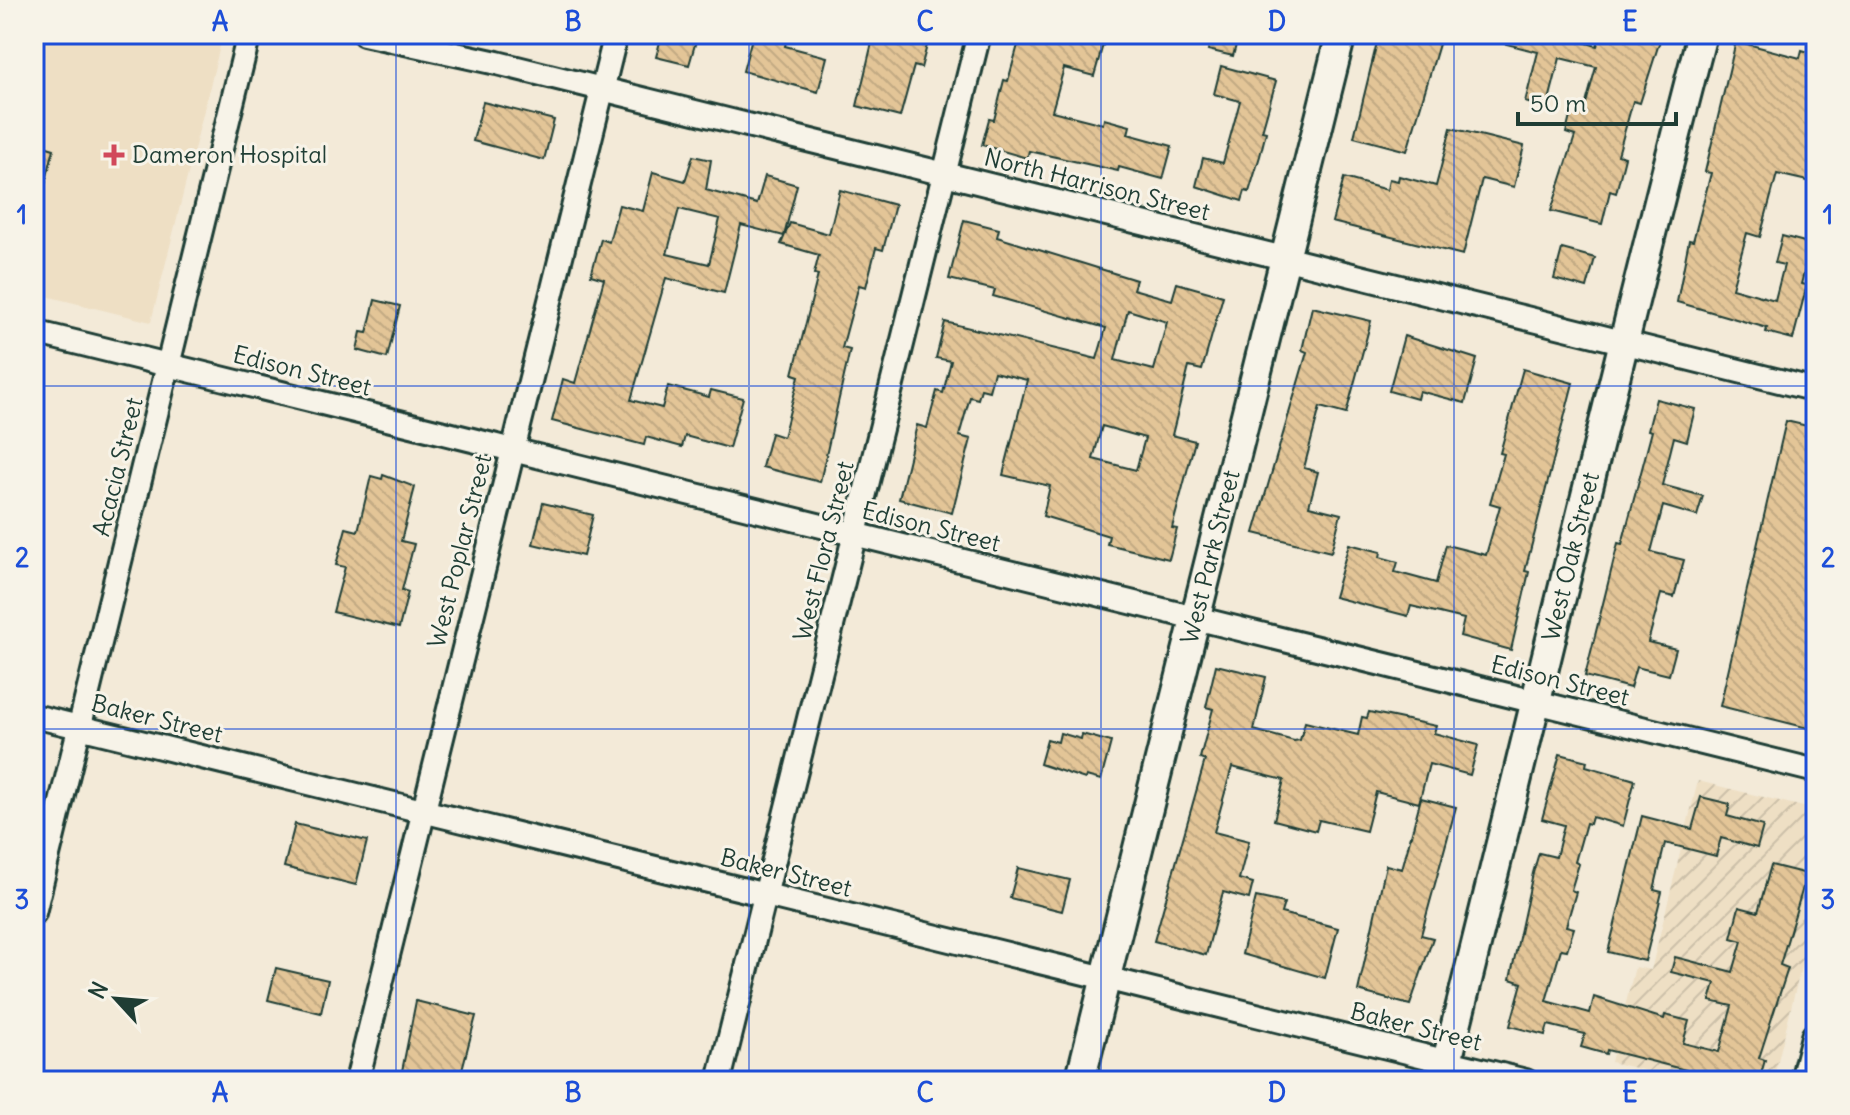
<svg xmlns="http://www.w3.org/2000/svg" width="1850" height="1115" font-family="Delius,sans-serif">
<defs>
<pattern id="industrial-furrows" width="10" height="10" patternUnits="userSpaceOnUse" patternTransform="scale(2)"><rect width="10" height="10" fill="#eedfc4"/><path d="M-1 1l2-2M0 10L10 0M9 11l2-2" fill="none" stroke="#ccc0a9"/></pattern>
<pattern id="building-back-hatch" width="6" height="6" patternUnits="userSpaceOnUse" patternTransform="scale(2)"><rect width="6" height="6" fill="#e3c597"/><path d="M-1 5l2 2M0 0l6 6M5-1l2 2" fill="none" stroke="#c2aa83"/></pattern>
</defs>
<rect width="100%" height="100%" fill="#f3ead8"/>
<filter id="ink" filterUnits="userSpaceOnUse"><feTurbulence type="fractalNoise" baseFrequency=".0125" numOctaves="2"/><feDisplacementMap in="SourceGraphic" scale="16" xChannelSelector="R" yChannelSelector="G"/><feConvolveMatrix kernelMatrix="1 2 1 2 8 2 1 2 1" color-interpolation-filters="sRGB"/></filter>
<g filter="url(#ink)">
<polygon fill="#eedfc4" points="34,34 223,34 151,322 34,293"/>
<polygon fill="url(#industrial-furrows)" points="1698,781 1816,810 1816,906 1773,1081 1687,1081 1611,1062 1635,967 1651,970"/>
<g fill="url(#building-back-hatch)" stroke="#1f3d34" stroke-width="2" fill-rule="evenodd">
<polygon points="662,34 698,34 689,65 656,57"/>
<polygon points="753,34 788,34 785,46 827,57 818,92 743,71"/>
<polygon points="874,34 930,34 921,68 914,66 900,117 857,106"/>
<polygon points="1021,34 1106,34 1094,76 1064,68 1052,111 1103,124 1104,119 1130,126 1128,134 1172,146 1163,179 1119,167 1118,171 1029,151 1027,158 982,145 989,119 994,120 1004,80 1008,81"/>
<polygon points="1212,34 1239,34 1233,56 1208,50"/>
<polygon points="1379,34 1442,34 1407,151 1354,137"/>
<polygon points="1492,34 1556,34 1597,46 1601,34 1662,34 1640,103 1633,101 1618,155 1625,157 1616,193 1610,191 1602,224 1551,211 1575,136 1566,133 1573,104 1585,107 1596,67 1560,58 1547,108 1525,102 1538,52 1491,40"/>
<polygon points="1736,41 1800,58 1802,50 1816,54 1816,123 1809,152 1816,154 1816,183 1777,174 1760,237 1747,233 1732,288 1775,300 1784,265 1775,263 1782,236 1812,244 1801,284 1807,285 1793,339 1766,332 1767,328 1677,302 1689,240 1693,241 1711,173 1705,172"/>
<polygon points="1221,66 1276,81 1262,131 1266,132 1260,156 1249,192 1245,191 1242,201 1196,186 1203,158 1223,163 1240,101 1214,94"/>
<polygon points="483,102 554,120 544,160 473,141"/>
<polygon points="1451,128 1524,146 1514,187 1482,179 1463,255 1332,222 1344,178 1387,190 1389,179 1398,181 1399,176 1436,186"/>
<polygon points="34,143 54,149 40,204 34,203"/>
<path d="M693,156l18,4 -5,30 51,14 8,-28 32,9 -13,51 -43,-11 -17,68 -58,-15 -35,122 31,8 6,-22 41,11 2,-7 32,8 -14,50 -44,-12 -3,11 -36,-10 -2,8 -92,-24 11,-42 12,4 29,-104 -13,-4 10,-36 8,3 10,-37 24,6 10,-39 32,9zM679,209l41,10 -11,45 -42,-10z"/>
<polygon points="840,190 895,205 883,250 876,248 866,287 859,285 842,348 850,350 820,482 762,467 771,433 783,437 799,376 793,374 818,275 814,274 819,255 781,244 790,223 829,234"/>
<path d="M964,220l35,9 -2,8 139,43 -3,9 39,11 5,-17 46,13 -21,74 -13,-3 -17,68 23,6 -23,87 5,1 -8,30 -62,-15 2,-8 -66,-20 7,-30 -47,-11 24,-95 -33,-8 -5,19 -8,-2 -3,10 -8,-2 -11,39 12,3 -19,74 -53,-14 18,-74 10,3 10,-37 6,2 8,-32 -15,-3 9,-36 152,37 9,-31 -113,-32 2,-6 -46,-11zM1128,310l39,12 -13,48 -39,-10zM1102,426l43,12 -9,32 -43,-11z"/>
<polygon points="1562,249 1595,258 1587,288 1554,279"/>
<polygon points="375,300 400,306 387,358 357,350 361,332 367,333"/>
<polygon points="1312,307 1371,321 1346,414 1320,407 1304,468 1318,472 1309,506 1341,514 1331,552 1254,533 1307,352 1302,350"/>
<polygon points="1404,336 1477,359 1465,403 1419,391 1417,399 1389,391"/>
<polygon points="1523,369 1573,383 1525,571 1529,572 1511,650 1460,636 1464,619 1411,606 1408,616 1334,597 1349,544 1381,552 1380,557 1398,562 1395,572 1436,583 1446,545 1486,555 1500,506 1490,503 1504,454 1500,453"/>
<polygon points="1656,399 1695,409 1687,441 1674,437 1662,485 1703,496 1697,516 1663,506 1651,552 1684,560 1674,597 1661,594 1648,642 1676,649 1669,675 1636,667 1630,688 1585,676 1618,543 1622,544 1652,431 1648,430"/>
<polygon points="1786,421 1816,428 1816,730 1720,706"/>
<polygon points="383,475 415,487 401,541 414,544 402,590 408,592 399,628 333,612 345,567 336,565 346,528 358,531 371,476 382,479"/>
<polygon points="543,503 593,515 583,556 533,544"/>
<polygon points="1216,665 1266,677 1254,730 1294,741 1300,740 1305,722 1358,735 1362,717 1367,718 1369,712 1436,726 1434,733 1478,745 1470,775 1429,764 1419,803 1376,792 1366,831 1319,820 1316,831 1274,820 1284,780 1232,767 1214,832 1249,841 1239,879 1253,883 1249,899 1223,892 1206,955 1154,941 1205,760 1200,758 1213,709 1206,707"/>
<polygon points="1060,733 1081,739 1082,734 1111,742 1101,780 1086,776 1085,779 1040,764 1047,739 1058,742"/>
<polygon points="1560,754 1587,761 1586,766 1635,780 1623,826 1592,817 1590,824 1586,823 1575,862 1579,864 1571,890 1576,892 1566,926 1574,928 1567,950 1561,949 1546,1001 1590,1013 1594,997 1664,1019 1665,1015 1689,1021 1683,1043 1719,1052 1732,1006 1710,1001 1715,983 1671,972 1675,957 1733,972 1742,941 1731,938 1739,907 1758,912 1771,865 1807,874 1780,965 1788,968 1759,1058 1765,1060 1759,1081 1729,1081 1607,1050 1606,1054 1581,1047 1585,1034 1548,1025 1545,1035 1510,1026 1522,983 1510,979 1533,873 1539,853 1556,857 1564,825 1542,819"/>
<polygon points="1701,797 1730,804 1727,816 1763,826 1757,848 1721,838 1716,856 1665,843 1654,890 1662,892 1645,961 1608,952 1642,816 1692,829"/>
<polygon points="1421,798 1456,807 1421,935 1433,938 1410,1005 1358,991 1386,865 1402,869"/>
<polygon points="295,824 367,841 356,885 284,867"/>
<polygon points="1018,868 1070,880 1062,911 1010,898"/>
<polygon points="1256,897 1284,903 1281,913 1338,928 1325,978 1242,954"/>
<polygon points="276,968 328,980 321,1013 268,1000"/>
<polygon points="416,1001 476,1016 459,1081 400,1081"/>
</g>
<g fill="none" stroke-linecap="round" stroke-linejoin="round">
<defs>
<g id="minor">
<polyline points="364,34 497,63 1816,390"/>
<polyline points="34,332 1816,771"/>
<polyline points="34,716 1526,1081"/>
<polyline points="34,913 249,34"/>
<polyline points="357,1081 616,34"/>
<polyline points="719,1081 979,34"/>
</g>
<g id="tertiary">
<path id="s1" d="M1080,1081l261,-1047"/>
<path id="s2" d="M1442,1081c88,-349 169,-699 260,-1047"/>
<polyline points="1805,1081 1816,1037"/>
</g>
</defs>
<use href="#minor" stroke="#1f3d34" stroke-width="28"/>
<use href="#tertiary" stroke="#1f3d34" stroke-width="34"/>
<use href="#minor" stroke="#f7f3e8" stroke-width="22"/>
<use href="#tertiary" stroke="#f7f3e8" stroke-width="28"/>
</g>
</g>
<path fill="none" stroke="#1d4ed8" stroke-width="2" stroke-opacity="0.55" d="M396,34v1047M749,34v1047M1101,34v1047M1454,34v1047M34,386h1782M34,729h1782"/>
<path fill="#d1495b" stroke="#f7f3e8" stroke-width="3" d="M110 143h8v8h8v8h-8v8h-8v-8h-8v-8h8z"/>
<g text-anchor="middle" stroke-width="6" stroke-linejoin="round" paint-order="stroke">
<g font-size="24" fill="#1f3d34" stroke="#f7f3e8" text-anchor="start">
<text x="132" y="163">Dameron Hospital</text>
</g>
<g font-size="24" fill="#1f3d34" stroke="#f7f3e8">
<text transform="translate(1097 185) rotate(14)" y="8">North Harrison Street</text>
<text transform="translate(302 371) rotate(14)" y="8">Edison Street</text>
<text transform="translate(118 467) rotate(-76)" y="8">Acacia Street</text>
<text transform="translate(931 527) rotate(14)" y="8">Edison Street</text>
<text transform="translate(460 551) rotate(-76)" y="8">West Poplar Street</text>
<text transform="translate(824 551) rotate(-76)" y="8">West Flora Street</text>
<text dy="8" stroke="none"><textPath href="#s2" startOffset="540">West Oak Street</textPath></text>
<text dy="8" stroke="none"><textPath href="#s1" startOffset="540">West Park Street</textPath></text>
<text transform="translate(1560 681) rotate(14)" y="8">Edison Street</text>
<text transform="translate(157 719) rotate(14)" y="8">Baker Street</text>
<text transform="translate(786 873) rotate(14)" y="8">Baker Street</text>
<text transform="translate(1416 1027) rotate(14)" y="8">Baker Street</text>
</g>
</g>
<rect width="1850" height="1115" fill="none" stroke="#f7f3e8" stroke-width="88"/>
<g transform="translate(116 999) rotate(296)" stroke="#f7f3e8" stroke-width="6" paint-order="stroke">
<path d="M0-6L14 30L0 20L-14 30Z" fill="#1f3d34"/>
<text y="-12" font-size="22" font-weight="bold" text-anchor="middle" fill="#1f3d34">N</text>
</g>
<path d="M1518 112v12h158v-12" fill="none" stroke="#1f3d34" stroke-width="4"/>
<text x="1530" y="112" font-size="24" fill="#1f3d34" stroke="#f7f3e8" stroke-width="6" paint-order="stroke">50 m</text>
<rect x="44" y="44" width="1762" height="1027" fill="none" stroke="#1d4ed8" stroke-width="3"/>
<g font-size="26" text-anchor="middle" font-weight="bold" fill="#1d4ed8">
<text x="220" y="31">A</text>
<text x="573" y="31">B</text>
<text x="925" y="31">C</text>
<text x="1277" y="31">D</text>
<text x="1630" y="31">E</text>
<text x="22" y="224">1</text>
<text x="1828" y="224">1</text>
<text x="22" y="567">2</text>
<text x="1828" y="567">2</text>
<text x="22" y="909">3</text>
<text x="1828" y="909">3</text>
<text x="220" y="1102">A</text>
<text x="573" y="1102">B</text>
<text x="925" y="1102">C</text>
<text x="1277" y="1102">D</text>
<text x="1630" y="1102">E</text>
</g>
</svg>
